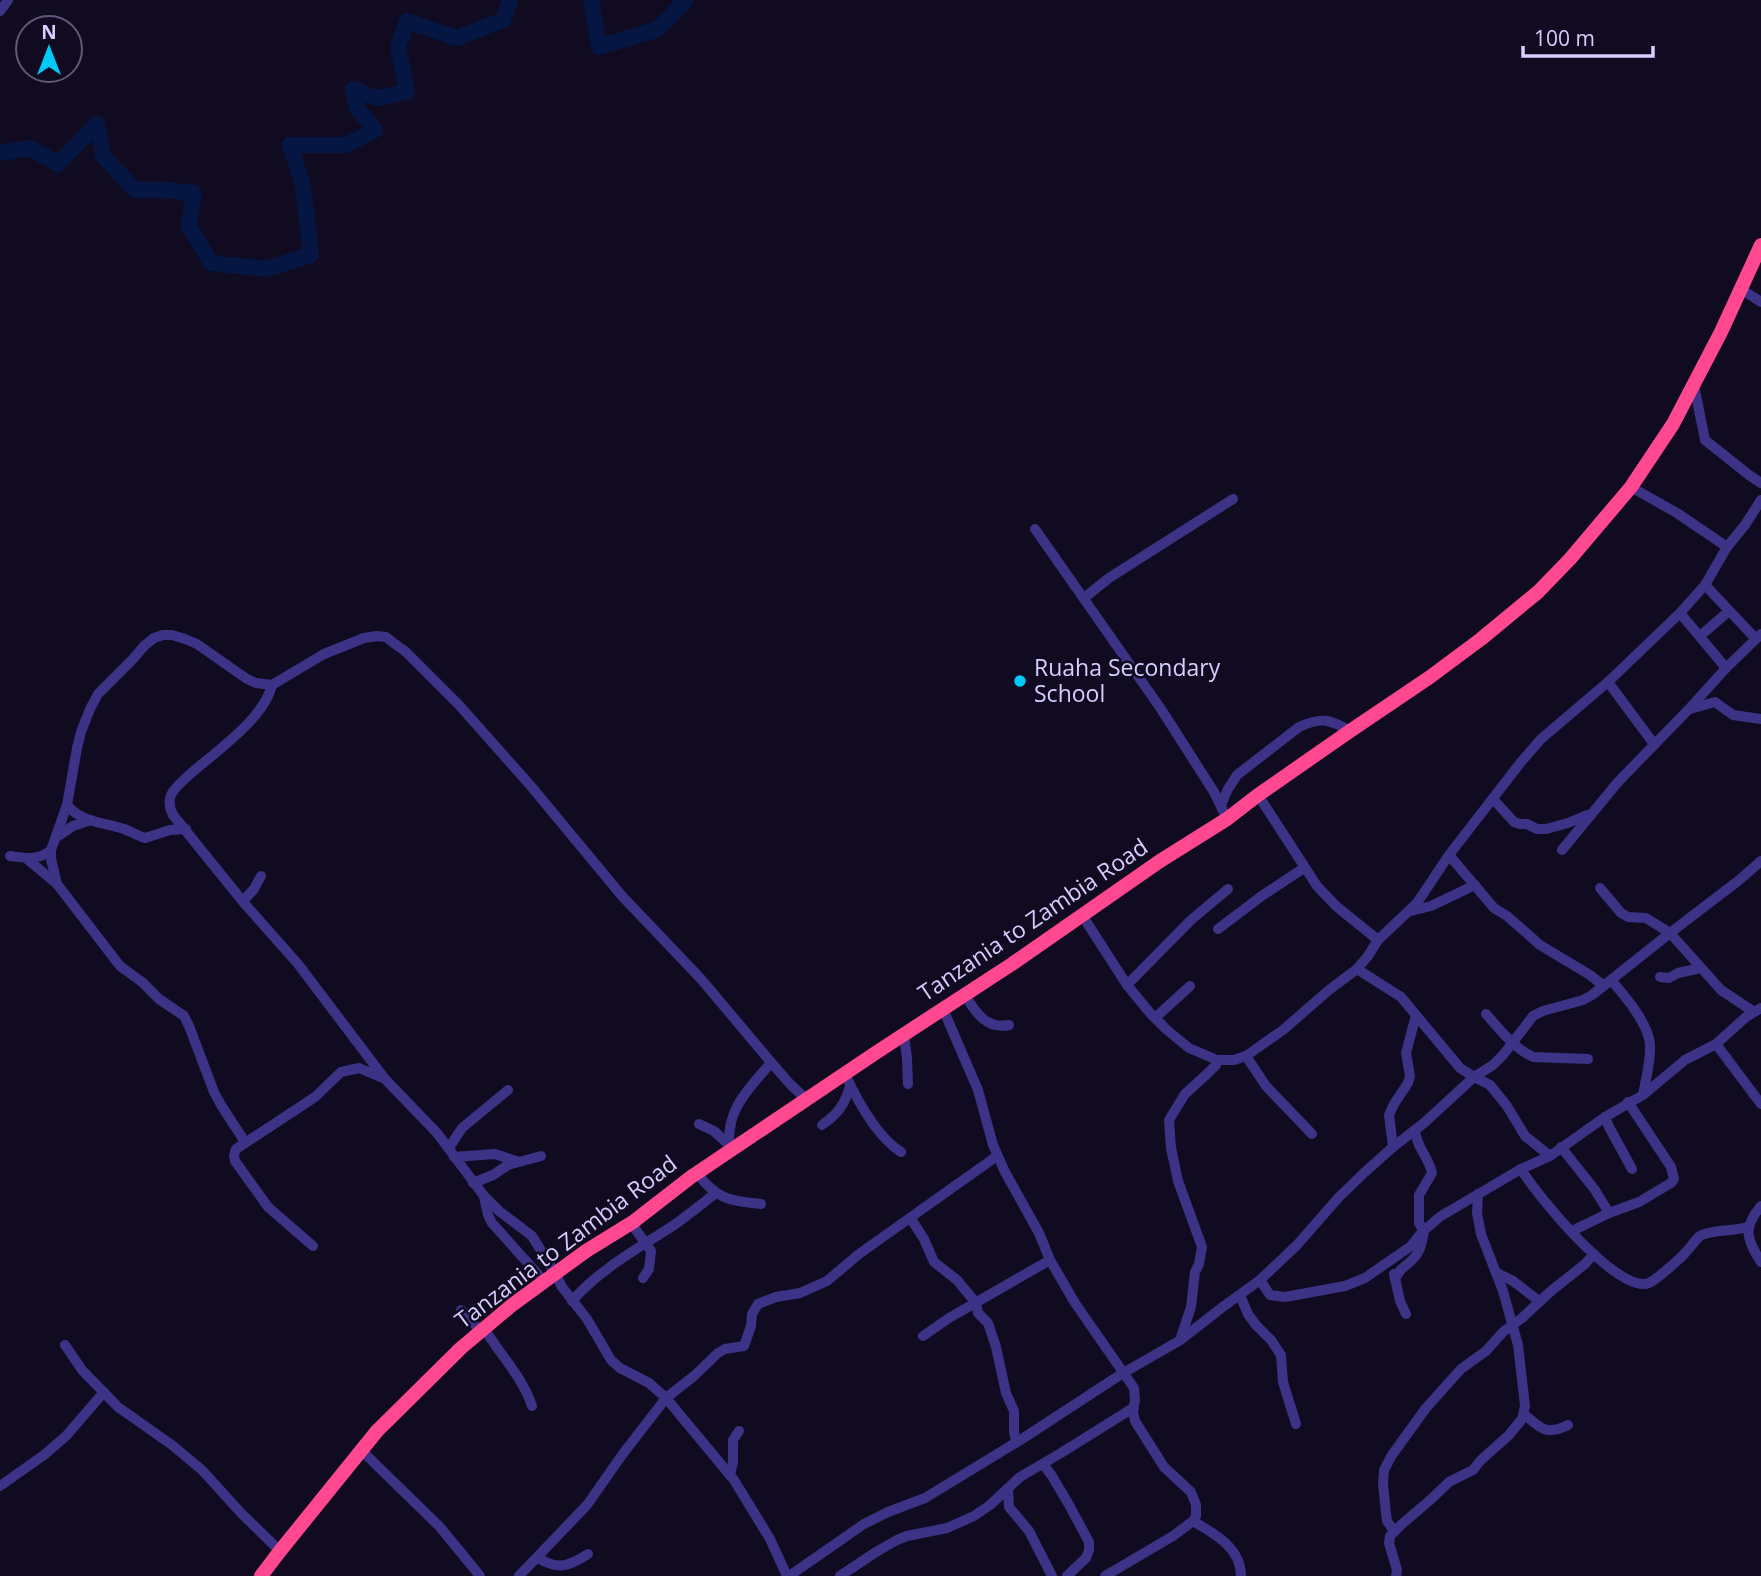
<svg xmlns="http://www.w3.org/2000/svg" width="1761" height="1576" font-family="'Open Sans',sans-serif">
<rect width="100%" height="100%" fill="#110b22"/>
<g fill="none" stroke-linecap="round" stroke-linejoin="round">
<g stroke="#051642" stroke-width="16">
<polyline points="591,0 599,47 658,29 685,1 684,0"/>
<polyline points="0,153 30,148 58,164 97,124 103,156 135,190 166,190 194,193 189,226 211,263 266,269 311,255 303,186 290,145 346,145 375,130 357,108 353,89 377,98 407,92 398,47 407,21 457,38 503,20 510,0"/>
</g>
<g stroke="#3c3286" stroke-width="10">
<polyline points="0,11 8,0"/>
<polyline points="1741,289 1761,302"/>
<polyline points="1694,385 1705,440 1749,475 1761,483"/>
<polyline points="1631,487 1677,513 1727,547"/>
<polyline points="1035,529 1161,709 1214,792 1227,819"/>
<polyline points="1705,585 1756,639"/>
<polyline points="1084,598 1109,578 1233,499"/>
<polyline points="1680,613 1726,668"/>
<polyline points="1700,636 1729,611"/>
<polyline points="1608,682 1654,744"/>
<path d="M272,685c-8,34 -57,67 -83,90 -6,6 -14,12 -18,20 -3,7 -1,14 2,20l71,88 54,61 87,115 52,54 47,63 15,15 33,25 23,37 7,14 25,32 24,41 9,8 29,15 17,15 68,82 36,59 17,37"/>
<polyline points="1690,709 1715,702 1733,715 1761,719"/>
<polyline points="1258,795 1317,886 1336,906 1378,940"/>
<polyline points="1493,799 1514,822 1520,824 1527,824 1537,829 1546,829 1568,823 1587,815"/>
<path d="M67,805c15,18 36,17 57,24 8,3 14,7 21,9l25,-8 16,-1"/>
<path d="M1221,805l7,-16 9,-14 62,-48c22,-10 31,-8 51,4"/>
<polyline points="58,836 73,826 91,820"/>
<polyline points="1562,850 1618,782 1689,709 1726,668 1761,634"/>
<polyline points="1449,855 1494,908 1507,916 1540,945 1590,975 1604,986"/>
<path d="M10,856c16,2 28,5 41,-6"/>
<polyline points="27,859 57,884"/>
<polyline points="1600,888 1621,913 1628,917 1646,918 1670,933 1721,990 1754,1012"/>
<polyline points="243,901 254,889 261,876"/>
<polyline points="1411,911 1431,906 1475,885"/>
<polyline points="1082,915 1127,985 1150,1013 1167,1030 1189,1048 1217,1060 1234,1060 1246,1056 1283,1030 1329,990 1357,969 1368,956 1378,940 1417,903 1449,855 1521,762 1541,739 1608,682 1680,613 1705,585 1727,547 1745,525 1761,500"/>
<polyline points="1218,929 1263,895 1304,868"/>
<polyline points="1357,969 1401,997 1460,1068 1474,1077 1490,1085 1507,1106 1525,1136 1550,1156"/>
<polyline points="1660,977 1669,978 1678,973 1701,968"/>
<path d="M1611,980c14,16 38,44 39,65 1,16 -4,34 -7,49"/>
<polyline points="1127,985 1191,920 1228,889"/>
<path d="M965,995c10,17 22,35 44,30"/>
<polyline points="943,1009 978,1090 993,1145 1005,1172 1039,1233 1050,1260 1075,1303 1134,1388 1135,1400 1133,1412 1135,1421 1164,1467 1191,1492 1196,1505 1196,1516 1193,1521 1173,1536 1105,1576"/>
<path d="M1486,1014c14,16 28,34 47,43l55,2"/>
<polyline points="1155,1018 1190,986"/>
<polyline points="904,1035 907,1058 908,1084"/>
<polyline points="1716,1044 1761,1104"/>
<polyline points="1246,1056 1266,1086 1312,1134"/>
<path d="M845,1074c12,26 31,62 56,78"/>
<polyline points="1605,1117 1609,1127 1632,1169"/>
<polyline points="699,1124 714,1131 729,1145"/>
<path d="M822,1125c16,-11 23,-21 28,-39"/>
<polyline points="245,1142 221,1105 214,1092 189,1026 184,1016 159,999 142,982 120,966 110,953 57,884 51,859 51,850 67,805 77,748 81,732 90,709 98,694 133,659 144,646 154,638 163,635 172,635 185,639 197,644 247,679 256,683 272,685 324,654 364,638 377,636 386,637 395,644 406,652 459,705 530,785 622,896 701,979 770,1061 790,1084 807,1100"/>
<polyline points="1393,1147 1389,1115 1394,1104 1408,1083 1410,1076 1406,1053 1416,1015"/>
<polyline points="1561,1147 1595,1190 1609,1213"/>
<polyline points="449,1148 462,1128 508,1090"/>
<path d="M730,1151c-6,-39 17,-61 41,-88"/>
<polyline points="454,1157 495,1154 519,1162"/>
<path d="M1521,1169c15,25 97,126 128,114 7,-3 32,-25 37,-31 5,-5 9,-12 14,-16 9,-6 36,-5 48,-9"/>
<path d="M697,1173c19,26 33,28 64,31"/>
<polyline points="473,1183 493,1175 508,1165 541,1156"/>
<polyline points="484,1197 488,1215 492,1223 543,1280"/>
<path d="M1761,1206c-18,21 -15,33 0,56"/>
<polyline points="911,1219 924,1239 934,1262 957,1280 976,1303 978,1313 988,1323 996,1347 1006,1393 1014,1411 1014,1431 1016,1443"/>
<polyline points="631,1223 651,1251 649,1269 643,1278"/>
<polyline points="1572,1231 1609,1213 1639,1202 1671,1183 1674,1179 1671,1167 1628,1102"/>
<polyline points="313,1246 268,1207 235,1161 234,1155 236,1149 315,1097 341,1072 359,1068 385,1079"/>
<polyline points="1497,1273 1513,1281 1539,1301"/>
<polyline points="1394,1274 1400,1301 1406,1314"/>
<path d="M1395,1279c5,-12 11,-12 19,-21 7,-7 8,-18 10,-27l-5,-8v-28l13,-22c-3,-16 -16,-26 -17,-43"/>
<polyline points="1260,1280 1270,1295 1285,1297 1345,1286 1365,1278 1411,1246 1422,1232 1441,1216 1521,1169 1550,1156 1605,1117 1643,1095 1685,1060 1716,1044 1746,1017 1761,1008"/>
<polyline points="1240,1295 1248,1314 1256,1325 1271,1340 1281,1355 1283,1382 1296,1424"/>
<path d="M572,1301c26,-30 63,-51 96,-72 17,-11 32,-24 48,-36"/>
<polyline points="461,1310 481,1331"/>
<path d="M484,1328c16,27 38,48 48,78"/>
<polyline points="923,1336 949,1318 1050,1260"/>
<polyline points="1180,1340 1191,1307 1195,1272 1199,1264 1202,1247 1178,1181 1171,1148 1169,1120 1185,1094 1208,1073 1216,1065 1217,1060"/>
<polyline points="65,1345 82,1370 118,1407 172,1445 202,1470 241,1513 280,1551"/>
<path d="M1524,1414c16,14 22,22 44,11"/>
<polyline points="361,1450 440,1527 480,1576"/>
<polyline points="1043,1464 1052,1476 1068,1503 1089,1542 1089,1550 1086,1558 1067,1576"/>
<polyline points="730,1475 733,1462 733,1440 739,1431"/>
<polyline points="0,1486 44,1455 66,1436 104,1392"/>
<polyline points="1008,1489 1009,1507 1029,1531 1052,1576"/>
<path d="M1193,1521c22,13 48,27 48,55"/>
<polyline points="1394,1531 1387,1521 1386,1513 1383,1484 1384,1470 1392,1455 1426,1408 1461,1369 1486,1351 1503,1332 1522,1318 1551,1291 1585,1264 1594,1254"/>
<path d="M538,1558c20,12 30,9 50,-4"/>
<polyline points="519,1576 587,1505 622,1455 666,1398 694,1376 718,1353 725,1349 744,1346 751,1326 752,1314 758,1304 776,1297 800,1293 827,1281 859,1254 997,1156"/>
<polyline points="789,1576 864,1524 888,1512 925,1498 1022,1439 1123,1373 1179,1341 1224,1306 1260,1280 1297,1245 1339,1197 1365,1172 1393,1147 1424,1123 1474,1077 1493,1065 1503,1055 1533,1016 1543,1011 1583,1000 1592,995 1670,933 1738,881 1761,861"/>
<polyline points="840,1576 876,1552 897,1540 907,1536 947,1528 974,1516 990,1505 1020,1477 1061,1453 1133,1408"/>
<polyline points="1396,1576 1397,1570 1389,1543 1390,1536 1402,1524 1429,1501 1449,1482 1473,1470 1481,1460 1509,1435 1522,1419 1525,1406 1518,1345 1503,1291 1481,1234 1477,1213 1478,1194"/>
</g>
<polyline stroke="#ff4890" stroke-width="14" points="261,1576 280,1551 377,1431 461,1348 512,1305 586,1251 633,1222 691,1177 877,1052 1012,964 1160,861 1227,819 1258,795 1350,731 1430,677 1481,639 1538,592 1570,559 1631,487 1673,424 1721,332 1761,245"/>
</g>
<circle fill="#00caf8" stroke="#110b22" stroke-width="2.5" cx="1020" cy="681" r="7"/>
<g text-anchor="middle" stroke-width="5" stroke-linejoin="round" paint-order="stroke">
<g font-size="23" fill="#d7cdff" stroke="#110b22" text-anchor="start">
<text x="1034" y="676">Ruaha Secondary<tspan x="1034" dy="26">School</tspan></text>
</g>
<g font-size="23" fill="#d7cdff" stroke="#110b22">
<text transform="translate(1033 920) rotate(-34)" y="8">Tanzania to Zambia Road</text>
<text transform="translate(566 1242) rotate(-37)" y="8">Tanzania to Zambia Road</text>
</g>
</g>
<g transform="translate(49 49)"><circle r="33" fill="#110b22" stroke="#60597a" stroke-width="2"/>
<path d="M0-5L12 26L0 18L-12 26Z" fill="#00caf8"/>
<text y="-10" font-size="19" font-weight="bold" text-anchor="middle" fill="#d7cdff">N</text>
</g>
<path d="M1523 46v10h130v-10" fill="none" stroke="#d7cdff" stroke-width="3.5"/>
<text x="1534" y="46" font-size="21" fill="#d7cdff" stroke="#110b22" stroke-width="5" paint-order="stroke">100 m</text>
</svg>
